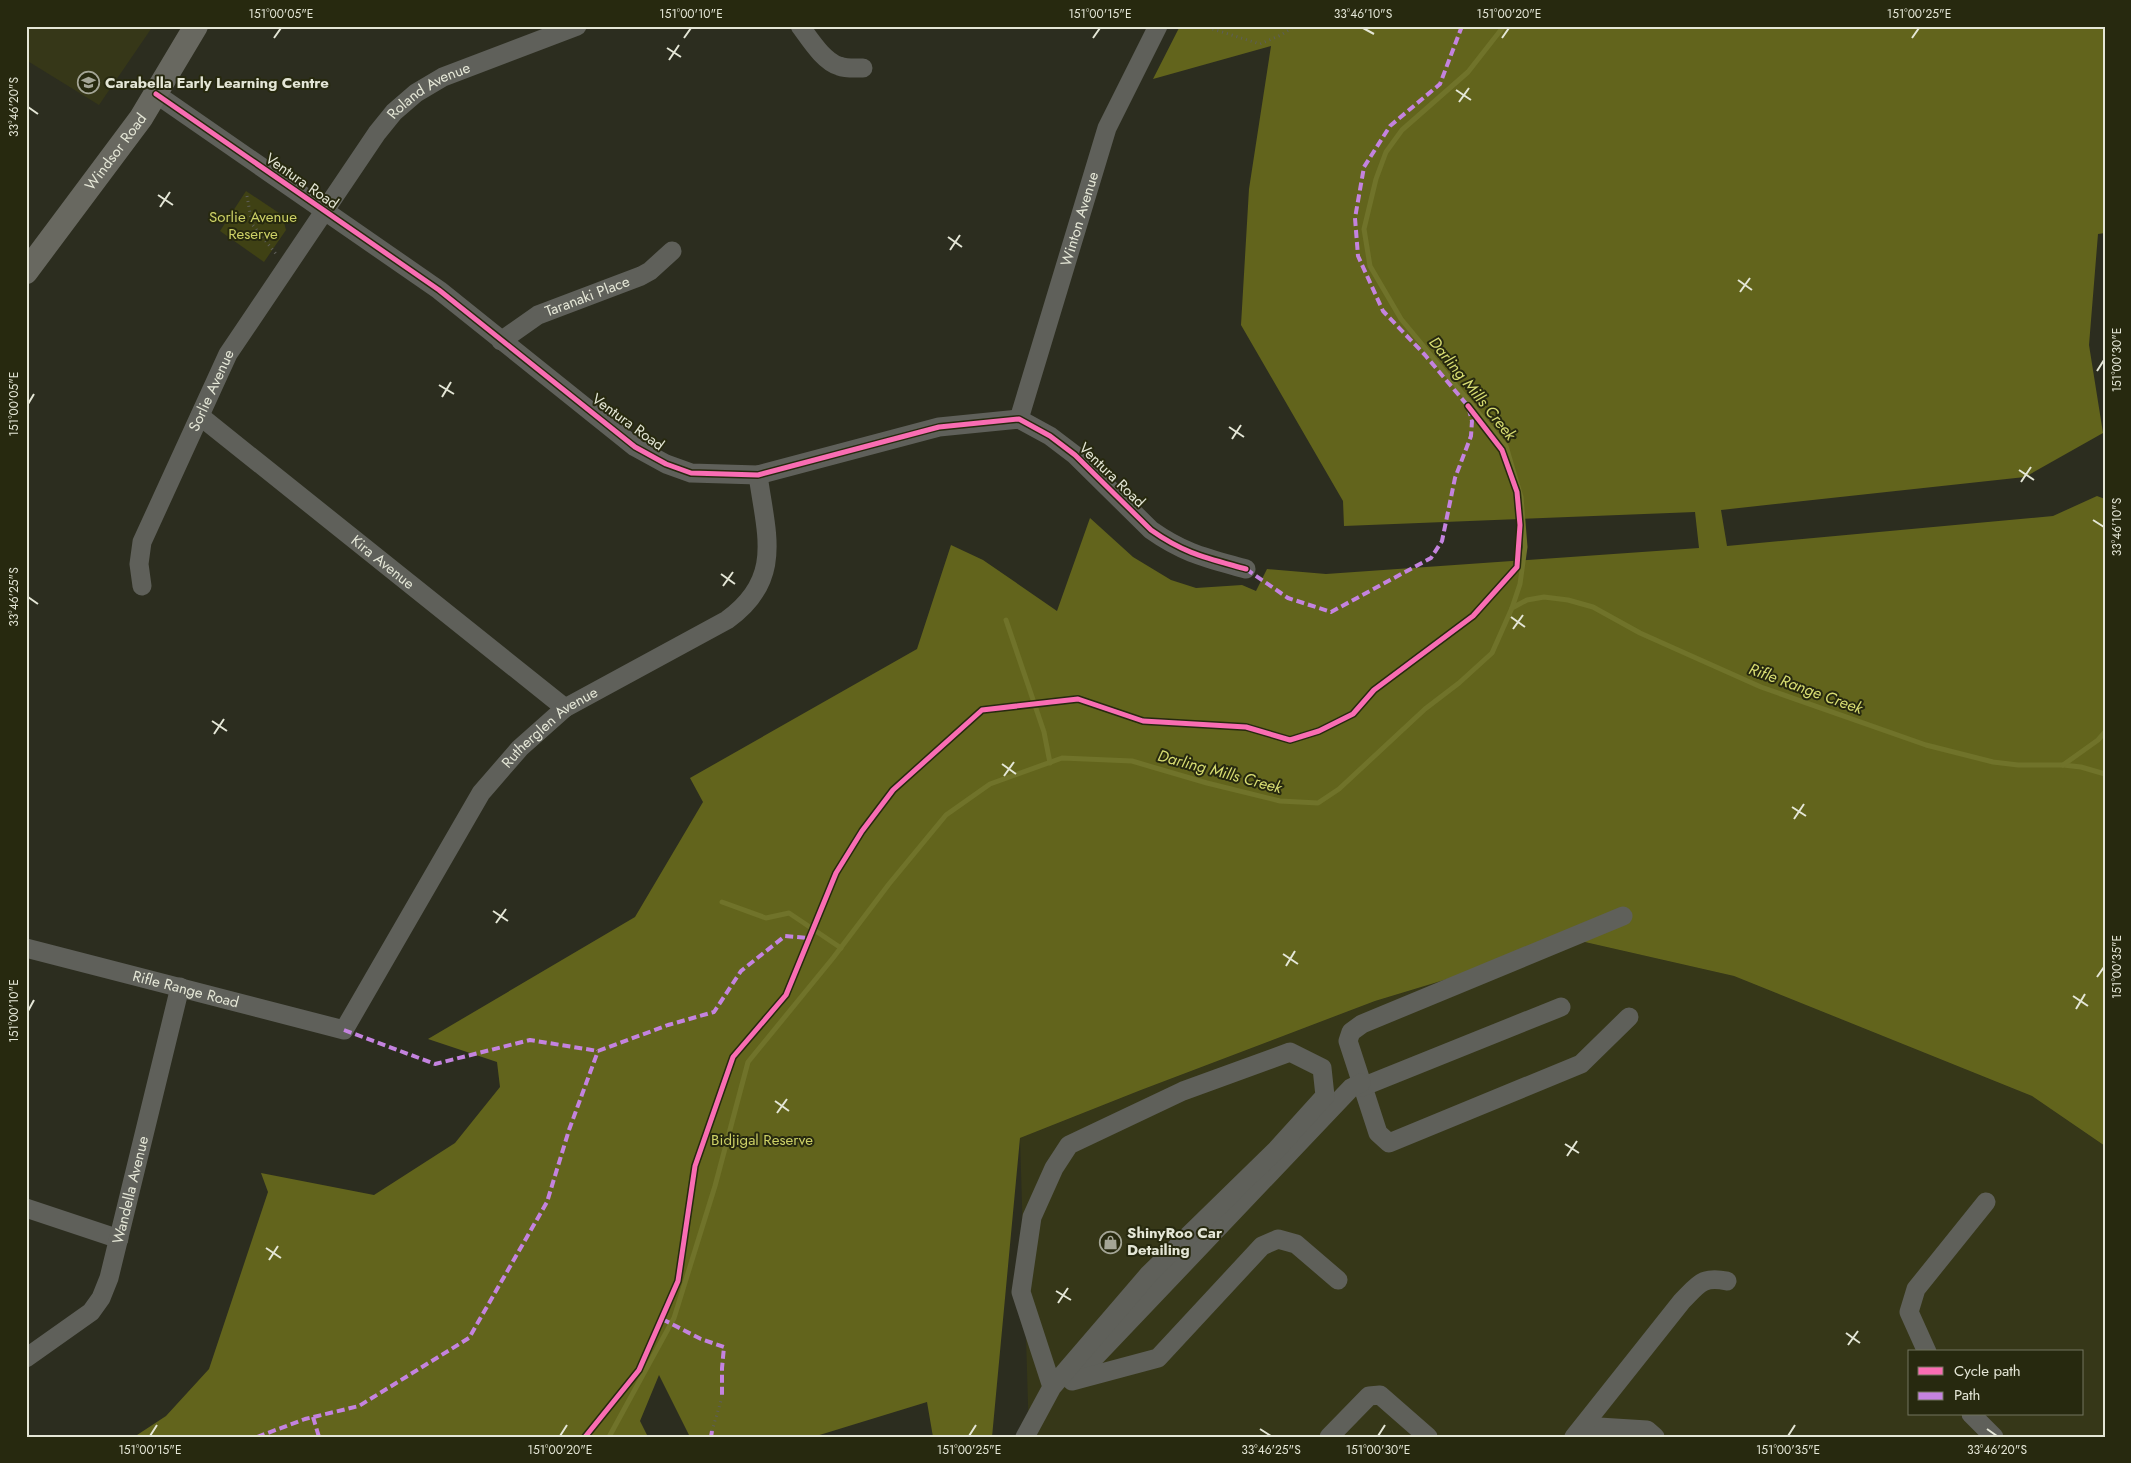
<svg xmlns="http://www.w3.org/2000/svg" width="2131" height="1463" font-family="Jost,sans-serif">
<rect width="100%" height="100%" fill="#2c2d1f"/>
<g fill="#363718" fill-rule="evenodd">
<polygon points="26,26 153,26 99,105 26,60"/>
<path d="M1576,940l158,36 298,120 73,50v291h-1076l-9,-299 121,-48 234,-89zM1910,1352h172v62h-172z"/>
</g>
<polygon fill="#3f4114" points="246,191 282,215 286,230 264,262 220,231"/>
<polygon fill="#62641c" points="1180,26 2105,26 2105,233 2098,234 2089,345 2103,433 2025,477 1721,510 1727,546 2053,516 2097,496 2105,499 2105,1146 2032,1096 1734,976 1576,940 1375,1001 1141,1090 1020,1138 992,1437 933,1437 927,1402 813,1437 690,1437 659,1375 640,1421 648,1437 134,1437 166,1416 209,1369 268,1192 261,1173 374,1195 455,1143 500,1087 497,1062 428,1039 635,917 703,802 690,778 917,649 951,545 983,560 1057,611 1090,518 1133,557 1171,580 1196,588 1242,585 1256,591 1267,569 1326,574 1699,548 1695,512 1344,526 1343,501 1241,325 1249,189 1271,46 1153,79"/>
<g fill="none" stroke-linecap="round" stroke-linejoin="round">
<g stroke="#70732a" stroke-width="5">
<polyline points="1512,608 1527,600 1544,597 1568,600 1593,607 1640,633 1761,687 1926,745 1993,762 2018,765 2063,765 2081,767 2105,774"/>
<polyline points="1006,620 1044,732 1050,763"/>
<polyline points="2063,765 2098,740 2105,732"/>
<polyline points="722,902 766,918 789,913 841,948"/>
<polyline points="609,1437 674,1318 715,1186 748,1062 833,958 889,884 946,815 990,784 1062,758 1132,761 1207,783 1280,801 1318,803 1339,789 1425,709 1459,683 1492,653 1512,608 1520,584 1525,547 1521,497 1506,446 1401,319 1370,266 1364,229 1376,179 1386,152 1402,130 1468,72 1504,26"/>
</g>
<g stroke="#5e5e58" stroke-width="3" stroke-dasharray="1 4" stroke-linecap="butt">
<polyline points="1203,26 1260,44 1281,35 1295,26"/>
<polyline points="247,196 252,224 276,254"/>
<polyline points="712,1431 722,1397"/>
</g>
<g stroke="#5f605a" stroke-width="19">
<path d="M800,26c10,13 23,35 39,40 8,3 16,2 24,2"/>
<path d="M156,94l283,196 196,157 31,17 25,9 67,2 181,-48 80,-8 31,17 25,19 76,75c34,24 56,28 95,39"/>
<path id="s1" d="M501,341l37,-26 103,-39 9,-5 22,-20"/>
<path id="s2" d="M200,416l365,292"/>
<path id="s3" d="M1019,419l88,-291 51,-102"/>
<path id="s4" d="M142,586l-3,-22 3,-22 86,-188 149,-221 17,-21 22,-19 27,-16 134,-51"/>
<polyline points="1623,916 1362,1024 1351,1032 1348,1041 1378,1133 1389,1143 1581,1064 1629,1017"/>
<path id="s5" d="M26,948l318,82 137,-237 39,-45 45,-40 162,-88c57,-41 39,-86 31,-145"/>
<polyline points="1362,1087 1561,1007"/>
<polyline points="26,1208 119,1239"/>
<polyline points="1927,1352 1909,1312 1916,1289 1986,1202"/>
<path id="s6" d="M26,1358l65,-46 10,-14 8,-20 71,-291"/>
<polyline points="1079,1374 1351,1088 1361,1083"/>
<polyline points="1072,1381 1158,1358 1262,1246 1278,1239 1296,1244 1338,1280"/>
<polyline points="1971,1414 1994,1437"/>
<polyline points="1583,1426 1647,1430 1655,1437"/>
<polyline points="1025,1437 1052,1387 1149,1274 1277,1149 1325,1096 1322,1068 1290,1052 1183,1091 1069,1145 1054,1168 1032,1217 1021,1292 1052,1387"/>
<polyline points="1329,1437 1369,1396 1380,1395 1428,1437"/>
<path d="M1574,1437l108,-136c17,-17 20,-25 45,-20"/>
</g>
<path stroke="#686860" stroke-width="24" id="s7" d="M26,272l115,-154 55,-92"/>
<g stroke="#c483df" stroke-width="4" stroke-dasharray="8 4" stroke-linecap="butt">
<polyline points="1246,569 1288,598 1331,612 1431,558 1442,541 1455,478 1471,436 1472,421 1468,406 1425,355 1383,311 1358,256 1355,218 1364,167 1390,126 1440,84 1462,26"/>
<polyline points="344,1030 435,1064 530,1040 598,1051 668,1025 714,1012 741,971 785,936 808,938"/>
<polyline points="662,1319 701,1339 724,1347 722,1368 722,1397"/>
<polyline points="313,1417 319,1437"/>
<polyline points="257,1437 305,1419 359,1406 469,1338 547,1202 569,1130 598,1051"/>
<polyline points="711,1437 712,1431"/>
</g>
<defs>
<g id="cycleway">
<path d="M156,94l283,196 196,157 31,17 25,9 67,2 181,-48 80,-8 31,17 25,19 76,75c34,24 56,28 95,39"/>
<polyline points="585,1437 639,1370 678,1281 695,1166 733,1057 786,995 836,873 862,831 893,790 982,710 1078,699 1143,721 1246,727 1290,740 1319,731 1353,714 1374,690 1473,616 1517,567 1520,525 1517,492 1502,450 1468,406"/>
</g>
</defs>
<use href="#cycleway" stroke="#27290f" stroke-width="8"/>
<use href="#cycleway" stroke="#f96db3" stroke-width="5"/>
</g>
<path fill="none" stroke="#e4e6d6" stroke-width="2" d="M1363,28l11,6M274,38l7,-10M684,38l7,-10M1093,38l7,-10M1502,38l7,-10M1912,38l7,-10M667,48l14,9M669,60l10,-15M1456,90l15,10M1459,102l10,-14M28,107l10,7M158,195l15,10M160,207l10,-15M948,237l14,10M950,250l10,-15M1738,280l14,10M1740,292l10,-14M2097,371l7,-11M439,385l15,9M442,397l9,-15M28,404l6,-10M1229,427l15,10M1232,439l9,-14M2019,470l15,10M2021,482l10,-15M2093,520l11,7M721,574l14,10M723,586l10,-14M28,597l10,7M1511,617l14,10M1513,629l10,-14M212,721l15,10M214,734l10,-15M1002,764l14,10M1004,776l10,-14M1792,807l14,9M1794,819l10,-15M493,911l15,10M496,923l10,-14M1283,954l15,10M1286,966l9,-15M2097,977l7,-10M2073,996l15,10M2076,1009l9,-15M28,1011l6,-11M775,1101l14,10M777,1113l10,-14M1565,1144l14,9M1567,1156l10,-15M266,1248l15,10M269,1260l9,-14M1056,1291l15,9M1058,1303l10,-15M1846,1333l14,10M1848,1345l10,-14M1260,1429l11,7M1987,1429l10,7M150,1436l7,-11M560,1436l7,-11M969,1436l7,-11M1378,1436l7,-11M1788,1436l7,-11"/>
<defs>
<symbol id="school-ring" viewBox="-11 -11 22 22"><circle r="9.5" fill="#27290f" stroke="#a4a596" stroke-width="1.5"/><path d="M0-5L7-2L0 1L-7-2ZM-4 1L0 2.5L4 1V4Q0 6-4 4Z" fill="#a4a596"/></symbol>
<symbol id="shop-ring" viewBox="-11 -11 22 22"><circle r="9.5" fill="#27290f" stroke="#a4a596" stroke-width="1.5"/><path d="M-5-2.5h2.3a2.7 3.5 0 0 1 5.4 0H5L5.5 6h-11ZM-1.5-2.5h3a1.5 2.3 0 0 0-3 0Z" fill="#a4a596"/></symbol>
</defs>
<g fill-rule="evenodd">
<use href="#school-ring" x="76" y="70" width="25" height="25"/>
<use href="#shop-ring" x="1098" y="1230" width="25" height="25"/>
</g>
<g text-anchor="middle" stroke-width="4" stroke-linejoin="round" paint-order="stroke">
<g font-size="15" font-weight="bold" fill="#e4e6d6" stroke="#27290f" text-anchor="start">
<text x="105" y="88">Carabella Early Learning Centre</text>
<text x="1127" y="1238">ShinyRoo Car<tspan x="1127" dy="17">Detailing</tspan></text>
</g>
<g font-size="15" fill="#e4e6d6" stroke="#27290f">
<text dy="5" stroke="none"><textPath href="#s4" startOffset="586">Roland Avenue</textPath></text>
<text dy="5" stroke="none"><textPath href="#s7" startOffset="150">Windsor Road</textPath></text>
<text transform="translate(302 181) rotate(35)" y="5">Ventura Road</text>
<text dy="5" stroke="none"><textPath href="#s3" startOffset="209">Winton Avenue</textPath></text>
<text dy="5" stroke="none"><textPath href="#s1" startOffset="98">Taranaki Place</textPath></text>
<text dy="5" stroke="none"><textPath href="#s4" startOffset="211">Sorlie Avenue</textPath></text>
<text transform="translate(628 422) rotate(36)" y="5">Ventura Road</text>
<text transform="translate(1112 475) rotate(44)" y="5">Ventura Road</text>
<text dy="5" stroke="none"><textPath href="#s2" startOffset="234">Kira Avenue</textPath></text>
<text dy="5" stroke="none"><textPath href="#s5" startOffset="698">Rutherglen Avenue</textPath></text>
<text dy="5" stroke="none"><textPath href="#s5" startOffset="165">Rifle Range Road</textPath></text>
<text dy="5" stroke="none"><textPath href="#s6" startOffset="209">Wandella Avenue</textPath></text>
</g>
<g font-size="15" fill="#cdd166" stroke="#27290f">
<text x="253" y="222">Sorlie Avenue<tspan x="253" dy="17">Reserve</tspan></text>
<text x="762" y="1145">Bidjigal Reserve</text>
</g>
<g font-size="16" font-style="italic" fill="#d8dd72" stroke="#27290f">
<text transform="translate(1473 388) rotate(51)" y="6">Darling Mills Creek</text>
<text transform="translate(1806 688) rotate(20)" y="6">Rifle Range Creek</text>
<text transform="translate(1220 771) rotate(15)" y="6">Darling Mills Creek</text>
</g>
</g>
<rect width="2131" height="1463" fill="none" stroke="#27290f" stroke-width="55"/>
<rect x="1908" y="1350" width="175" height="65" fill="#27290f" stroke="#73755f"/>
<rect x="1918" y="1367" width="25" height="8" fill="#f96db3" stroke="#73755f"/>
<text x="1954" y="1376" font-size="15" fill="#e4e6d6">Cycle path</text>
<rect x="1918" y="1392" width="25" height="8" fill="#c483df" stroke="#73755f"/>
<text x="1954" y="1400" font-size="15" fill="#e4e6d6">Path</text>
<rect x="28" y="28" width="2076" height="1408" fill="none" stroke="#e4e6d6" stroke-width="2"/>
<g font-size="12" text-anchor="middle" fill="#e4e6d6">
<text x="281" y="18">151°00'05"E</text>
<text x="691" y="18">151°00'10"E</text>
<text x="1100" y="18">151°00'15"E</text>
<text x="1363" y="18">33°46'10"S</text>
<text x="1509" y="18">151°00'20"E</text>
<text x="1919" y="18">151°00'25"E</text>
<text transform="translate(14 107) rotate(-90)" y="4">33°46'20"S</text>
<text transform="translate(2117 360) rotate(-90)" y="4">151°00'30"E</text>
<text transform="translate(14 404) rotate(-90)" y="4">151°00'05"E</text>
<text transform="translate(2117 527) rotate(-90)" y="4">33°46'10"S</text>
<text transform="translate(14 597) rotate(-90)" y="4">33°46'25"S</text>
<text transform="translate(2117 967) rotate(-90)" y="4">151°00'35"E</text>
<text transform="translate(14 1011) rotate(-90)" y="4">151°00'10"E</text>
<text x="150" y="1454">151°00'15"E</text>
<text x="560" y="1454">151°00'20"E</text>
<text x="969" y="1454">151°00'25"E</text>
<text x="1271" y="1454">33°46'25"S</text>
<text x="1378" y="1454">151°00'30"E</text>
<text x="1788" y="1454">151°00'35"E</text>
<text x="1997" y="1454">33°46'20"S</text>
</g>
</svg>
